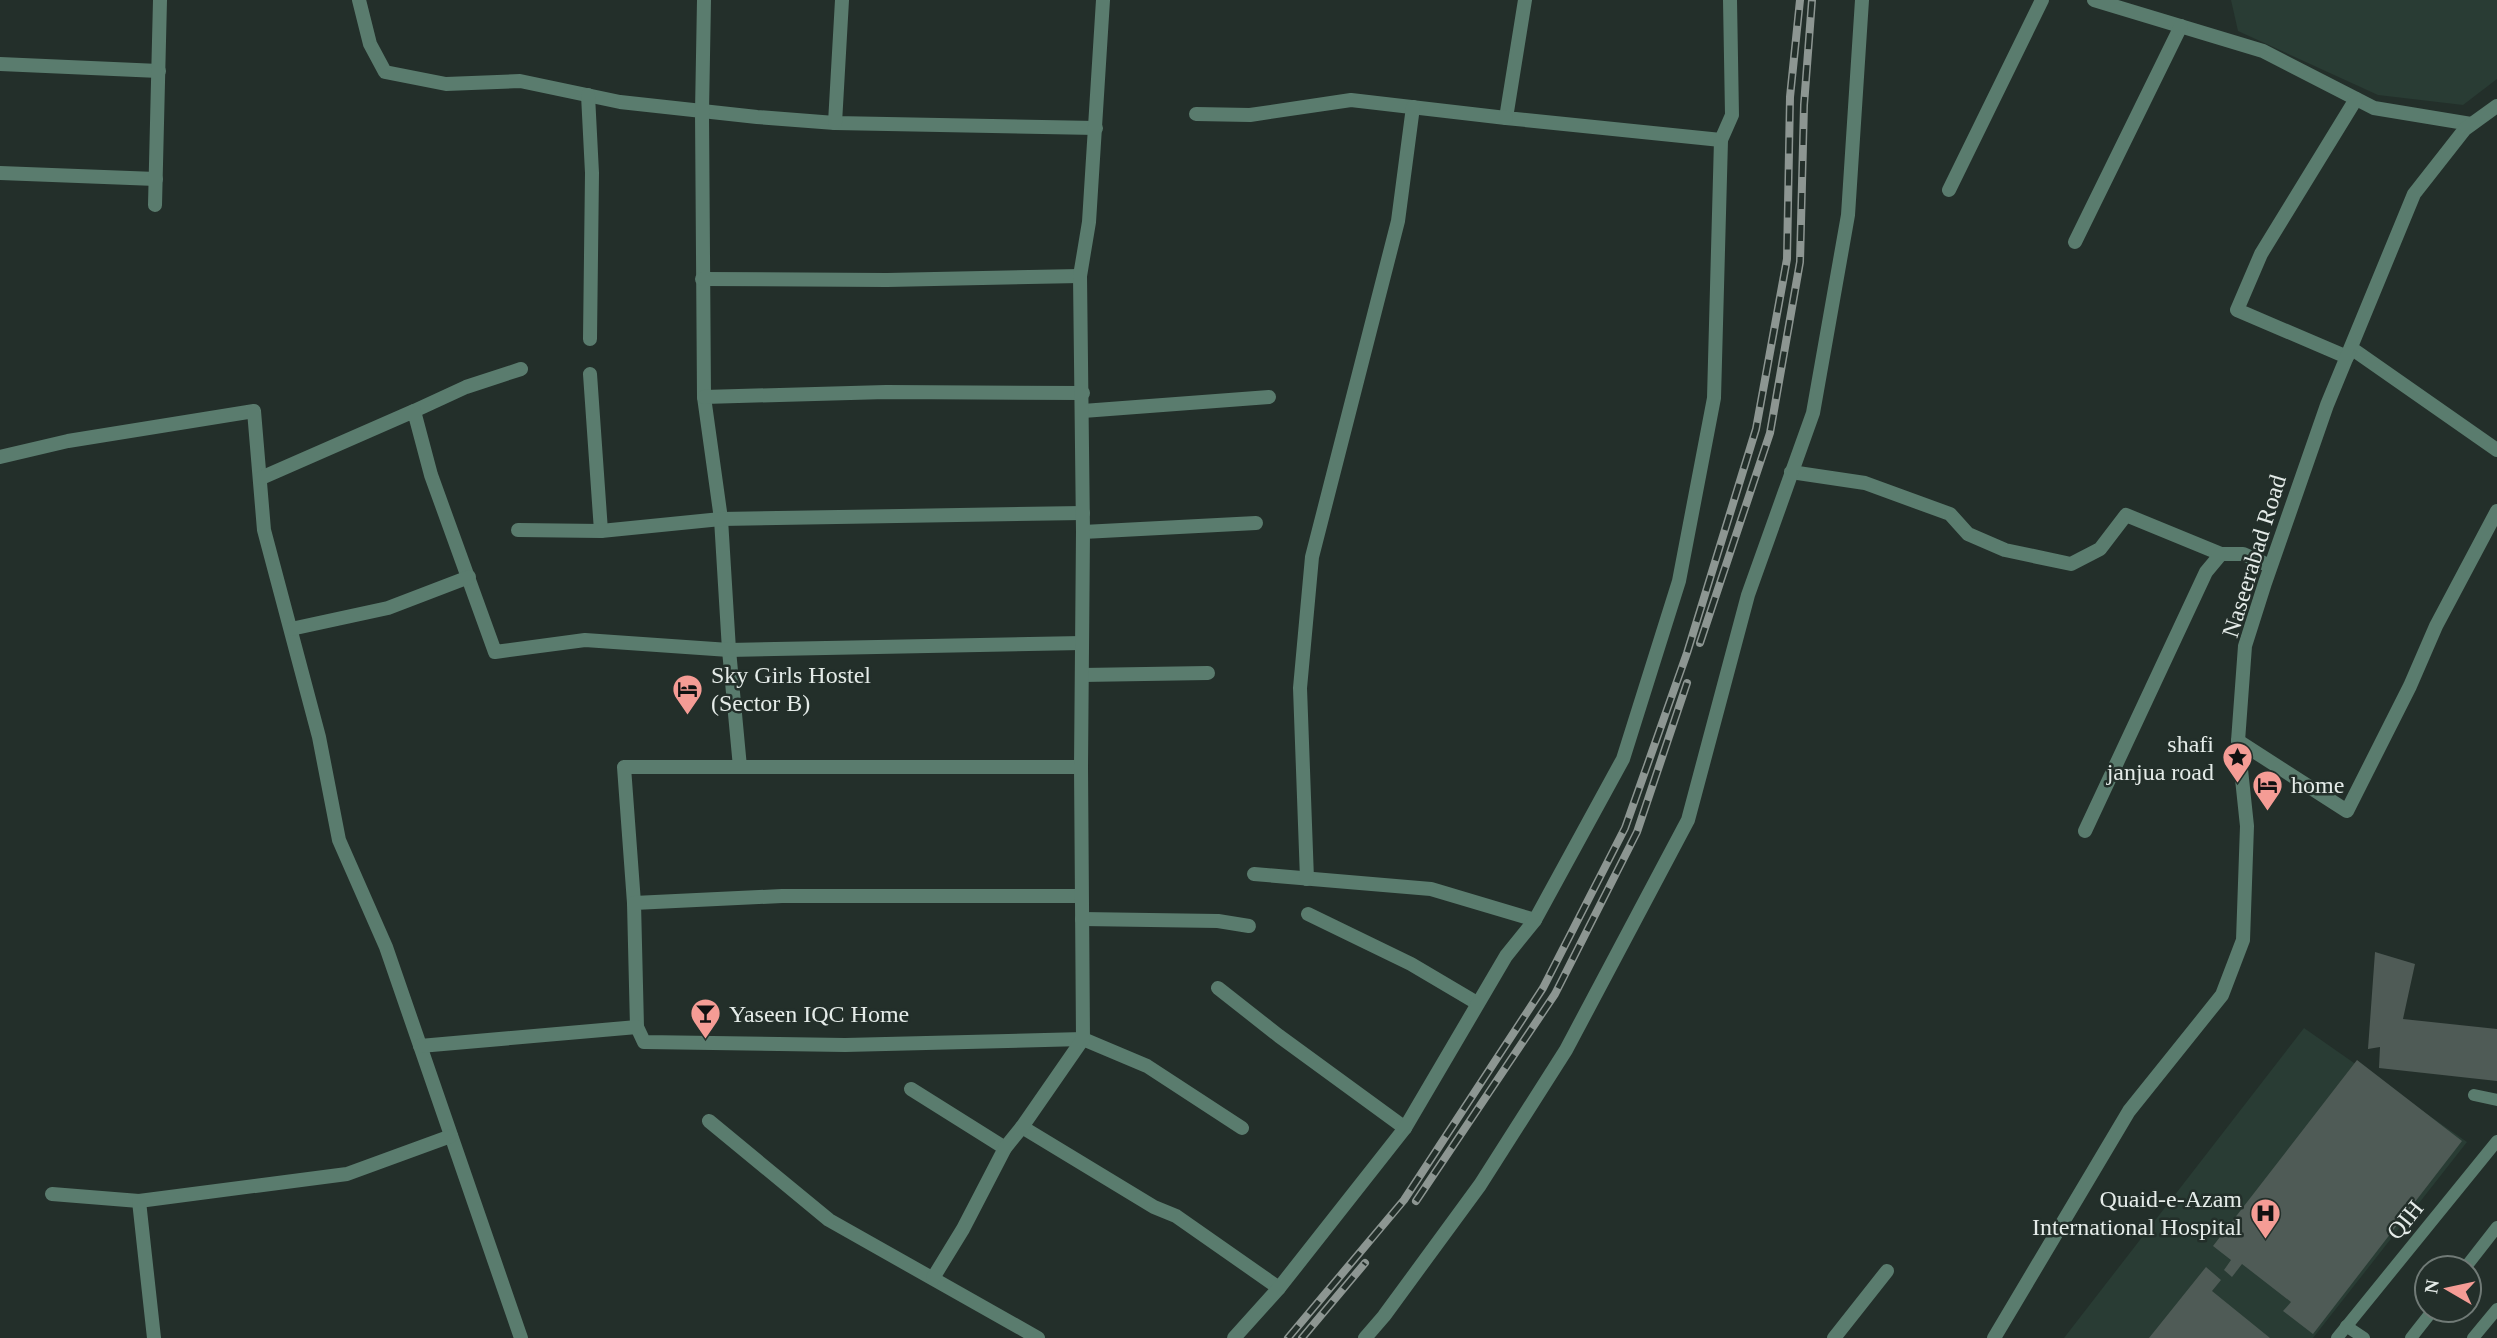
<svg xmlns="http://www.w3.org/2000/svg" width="2497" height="1338" font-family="Georgia,serif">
<rect width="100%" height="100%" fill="#232f2a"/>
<g fill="#293c34">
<polygon points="2231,0 2497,0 2497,79 2463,105 2378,95 2238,31"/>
<polygon points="2304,1028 2467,1142 2313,1338 2064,1338"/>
</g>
<g fill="#4f5b56">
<polygon points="2375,952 2415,964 2403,1019 2497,1029 2497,1081 2379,1068 2380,1047 2368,1049"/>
<polygon points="2357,1060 2462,1141 2313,1334 2283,1311 2291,1302 2242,1264 2232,1277 2224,1270 2231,1260 2213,1246"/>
<polygon points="2206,1267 2221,1280 2212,1291 2270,1338 2149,1338"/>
</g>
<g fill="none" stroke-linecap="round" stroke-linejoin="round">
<g stroke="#5a7c6e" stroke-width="12">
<polyline points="2474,1095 2497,1100"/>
<polyline points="2465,1268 2497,1227"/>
<polyline points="2346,1326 2364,1338"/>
<polyline points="2337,1338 2497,1141"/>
<polyline points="2411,1338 2433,1310"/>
<polyline points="2473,1338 2497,1309"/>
</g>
<g stroke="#5a7c6e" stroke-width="14">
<polyline points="359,0 370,44 385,72 446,84 520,81 620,102 757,117 835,123 1096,128"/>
<polyline points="704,0 702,112 704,397 721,519 729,650 740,767"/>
<polyline points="1525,0 1506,118 1721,140"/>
<polyline points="2094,0 2263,51 2374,108 2471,124"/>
<polyline points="0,64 159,71"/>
<polyline points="588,95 592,173 590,339"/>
<polyline points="1196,114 1250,115 1351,100 1506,118"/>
<polyline points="835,123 842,0"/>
<polyline points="0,173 156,179"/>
<polyline points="1949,190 2042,0"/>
<polyline points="155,205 160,0"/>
<polyline points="2075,242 2181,26"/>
<polyline points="702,279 887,280 1080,276"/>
<polyline points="2351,348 2497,450"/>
<polyline points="2347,357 2237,310 2261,254 2356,99"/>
<polyline points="590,374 601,531"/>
<polyline points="704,397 886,392 1083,393"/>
<polyline points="414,411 466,387 521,369"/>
<polyline points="1083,411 1269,397"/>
<polyline points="0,457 68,441 254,411 264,530 319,737 339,840 386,947 521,1338"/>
<polyline points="1791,472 1865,483 1950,514 1968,534 2005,550 2071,564 2100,549 2126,515 2221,554"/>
<polyline points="261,478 414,411 431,475 495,652 585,640 729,650 1082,643"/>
<polyline points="518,530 601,531 721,519 1083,513"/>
<polyline points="1083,532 1256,523"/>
<polyline points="291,629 388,608 469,577"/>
<polyline points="1082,675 1208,673"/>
<polyline points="2238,741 2347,811 2410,686 2436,626 2497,511"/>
<polyline points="2085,831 2206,572 2221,554 2243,554 2270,566"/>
<polyline points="1254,874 1431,889 1535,920"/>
<polyline points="1307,879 1300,688 1312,557 1398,221 1413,107"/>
<polyline points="634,903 624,767 1081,767"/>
<polyline points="1308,914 1411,964 1477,1003"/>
<polyline points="1082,919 1218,921 1249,926"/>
<polyline points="1218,988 1279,1036 1405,1128"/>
<polyline points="637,1027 634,903 782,896 1081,896"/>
<polyline points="420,1046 637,1027 644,1042 845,1045 1083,1039 1147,1066 1242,1128"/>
<polyline points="911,1089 1005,1148"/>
<polyline points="709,1121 829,1220 1038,1338"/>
<polyline points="1022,1127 1154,1207 1176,1216 1279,1288"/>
<polyline points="52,1194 139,1201 347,1174 451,1136"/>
<polyline points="139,1201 154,1338"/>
<polyline points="933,1278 963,1229 1005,1148 1022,1127 1083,1039 1081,767 1083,532 1080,276 1089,222 1103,0"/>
<polyline points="1234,1338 1279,1288 1405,1128 1506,956 1535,920 1623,759 1679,581 1714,398 1721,140 1732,115 1730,0"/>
<polyline points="1365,1338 1384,1316 1480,1185 1566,1050 1688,820 1748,595 1813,413 1848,215 1862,0"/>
<polyline points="1834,1338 1887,1271"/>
<polyline points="1994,1338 2129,1111 2222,995 2243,940 2247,826 2238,741 2245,646 2265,583 2327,405 2414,194 2465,129 2497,106"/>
</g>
<defs>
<g id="rail">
<polyline points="1700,643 1770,433 1800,262 1804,105 1812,0"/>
<polyline points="1416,1201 1555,994 1637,832 1687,683"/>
<polyline points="1288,1338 1404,1200 1543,988 1625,828 1687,653 1756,429 1787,259 1790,97 1800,0"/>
<polyline points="1302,1338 1365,1263"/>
</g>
</defs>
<use href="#rail" stroke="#8d9692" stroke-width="8"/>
<use href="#rail" stroke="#232f2a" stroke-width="5" stroke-dasharray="16" stroke-linecap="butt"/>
</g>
<defs>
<symbol id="hotel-pin" viewBox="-11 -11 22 30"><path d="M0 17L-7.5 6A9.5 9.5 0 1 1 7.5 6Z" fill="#f59c95" stroke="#232f2a"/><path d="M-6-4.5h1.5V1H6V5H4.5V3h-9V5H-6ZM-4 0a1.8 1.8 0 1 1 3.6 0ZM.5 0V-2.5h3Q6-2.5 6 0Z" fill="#111"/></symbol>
<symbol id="sight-pin" viewBox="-11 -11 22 30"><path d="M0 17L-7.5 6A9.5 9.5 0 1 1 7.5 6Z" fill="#f59c95" stroke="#232f2a"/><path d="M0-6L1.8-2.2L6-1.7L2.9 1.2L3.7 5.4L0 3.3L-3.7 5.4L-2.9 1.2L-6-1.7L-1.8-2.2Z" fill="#111"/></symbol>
<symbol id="bar-pin" viewBox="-11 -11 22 30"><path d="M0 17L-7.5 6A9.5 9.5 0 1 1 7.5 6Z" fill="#f59c95" stroke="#232f2a"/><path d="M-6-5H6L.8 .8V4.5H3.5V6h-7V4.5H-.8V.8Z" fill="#111"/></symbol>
<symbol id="hospital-pin" viewBox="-11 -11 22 30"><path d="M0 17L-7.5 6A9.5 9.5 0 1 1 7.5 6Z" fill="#f59c95" stroke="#232f2a"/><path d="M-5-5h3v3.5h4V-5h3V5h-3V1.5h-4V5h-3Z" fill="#111"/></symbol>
</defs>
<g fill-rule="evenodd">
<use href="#hotel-pin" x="670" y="672" width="35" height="47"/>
<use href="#sight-pin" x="2220" y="740" width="35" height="47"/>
<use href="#hotel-pin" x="2250" y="768" width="35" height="47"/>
<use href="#bar-pin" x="688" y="996" width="35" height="47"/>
<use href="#hospital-pin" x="2248" y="1196" width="35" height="47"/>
</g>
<g text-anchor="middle" stroke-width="5" stroke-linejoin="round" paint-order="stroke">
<g font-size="24" fill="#e4ebe8" stroke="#232f2a">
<text transform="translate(2254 556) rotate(-73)" y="8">Naseerabad Road</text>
<text transform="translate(2405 1220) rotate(-51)" y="8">QIH</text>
</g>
<g font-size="24" fill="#e4ebe8" stroke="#232f2a" text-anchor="start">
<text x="711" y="683">Sky Girls Hostel<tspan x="711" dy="28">(Sector B)</tspan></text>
<text x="2214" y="752" text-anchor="end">shafi<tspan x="2214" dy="28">janjua road</tspan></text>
<text x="2291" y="793">home</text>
<text x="729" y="1022">Yaseen IQC Home</text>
<text x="2242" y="1207" text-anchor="end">Quaid-e-Azam<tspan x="2242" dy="28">International Hospital</tspan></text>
</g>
</g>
<g transform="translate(2448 1289) rotate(279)"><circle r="33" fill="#232f2a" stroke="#707a76" stroke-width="2"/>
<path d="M0-5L12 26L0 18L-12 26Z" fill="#f59c95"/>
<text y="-10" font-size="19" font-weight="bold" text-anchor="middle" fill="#e4ebe8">N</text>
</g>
</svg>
